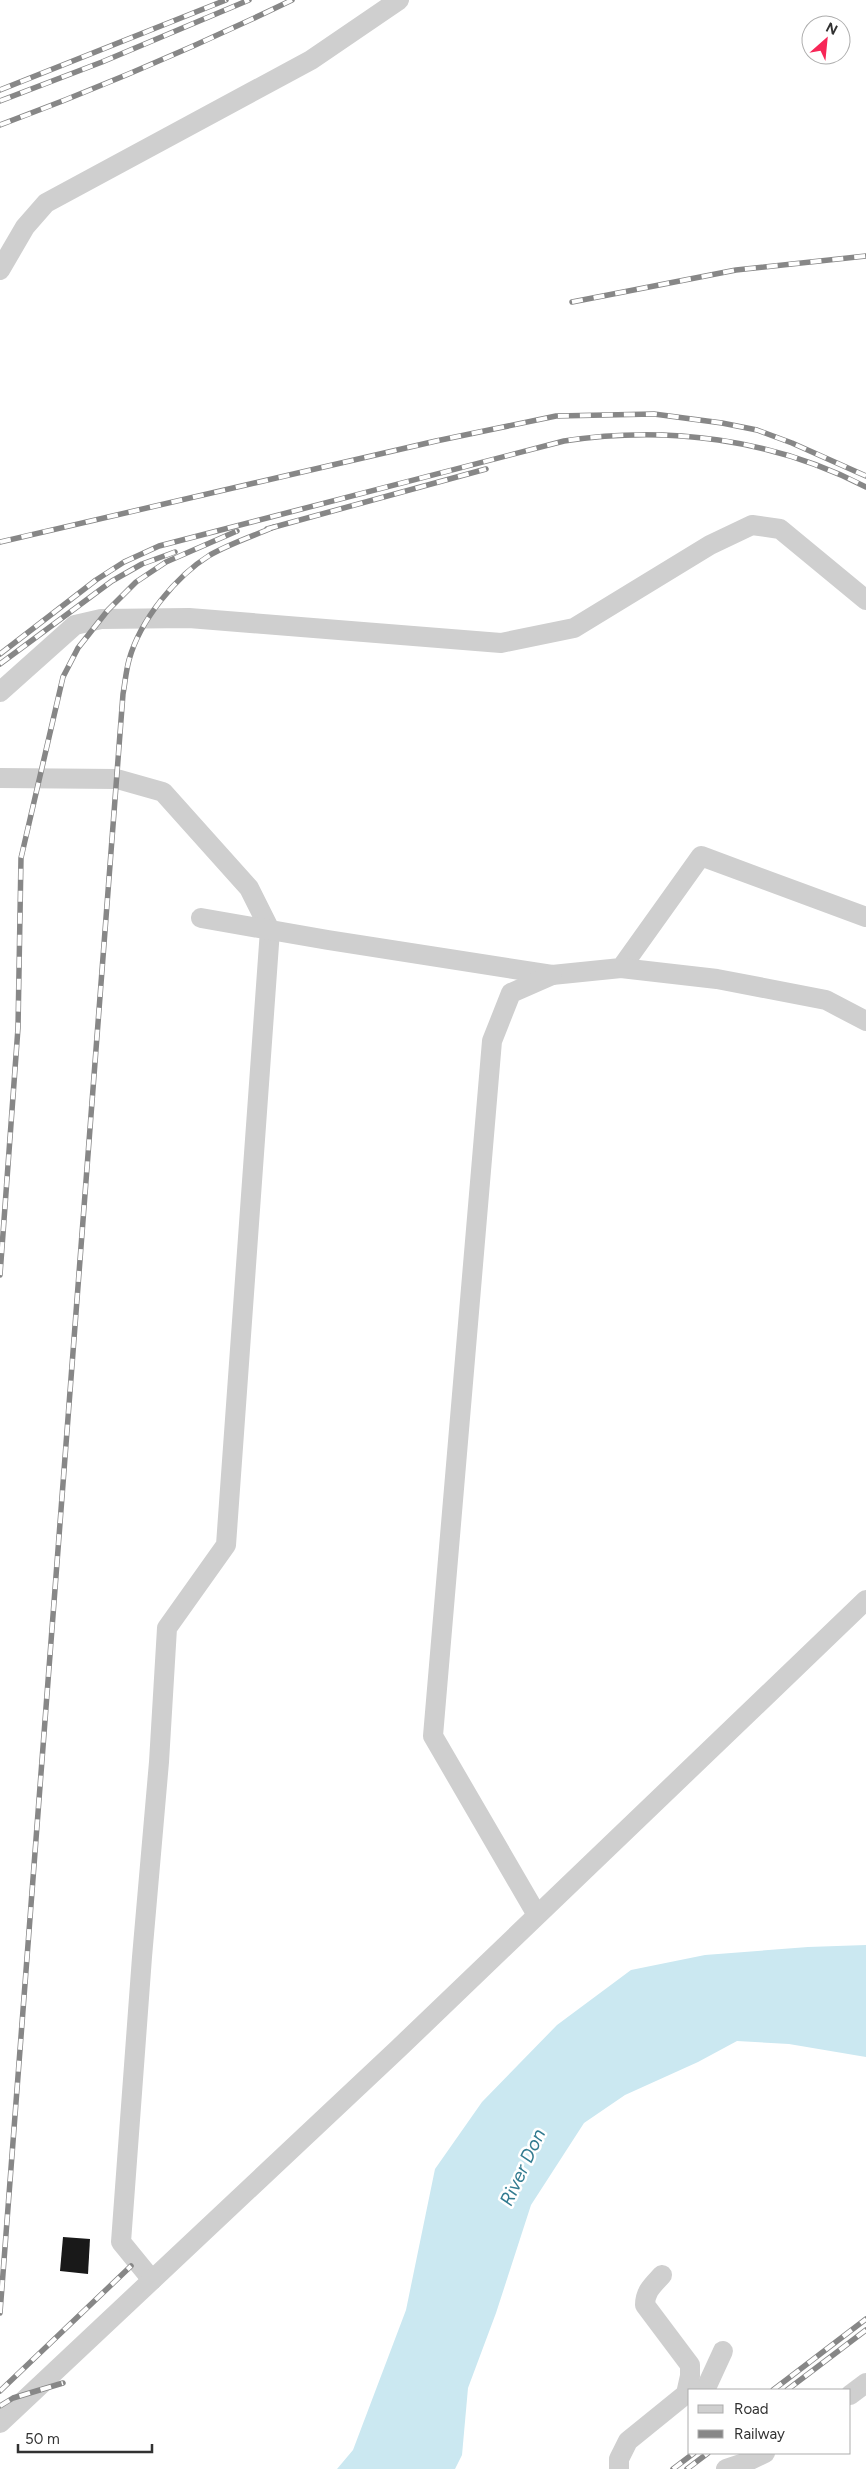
<svg xmlns="http://www.w3.org/2000/svg" width="866" height="2469" font-family="Figtree,sans-serif">
<rect width="100%" height="100%" fill="#fff"/>
<polygon fill="#cbe8f1" points="866,1945 866,2057 789,2044 737,2041 698,2062 625,2095 584,2123 531,2205 496,2313 468,2388 462,2455 455,2469 337,2469 353,2450 406,2310 435,2169 482,2102 557,2025 631,1970 705,1955 808,1947"/>
<polygon fill="#191919" points="63,2237 90,2239 88,2274 60,2271"/>
<g fill="none" stroke-linecap="round" stroke-linejoin="round">
<g stroke="#cfcfcf" stroke-width="20">
<polyline points="0,270 25,227 46,203 311,60 399,0"/>
<polyline points="0,692 75,625 101,619 189,618 501,643 574,628 710,545 752,525 780,529 866,600"/>
<polyline points="0,778 117,779 163,792 249,888 270,930 226,1545 167,1628 159,1762 142,1957 121,2242 152,2280"/>
<polyline points="201,918 328,940 552,975 621,968 701,856 866,917"/>
<polyline points="621,968 717,979 826,1000 866,1021"/>
<polyline points="537,1915 433,1736 492,1041 511,993 552,975"/>
<polyline points="702,2390 706,2388 723,2351"/>
<polyline points="850,2395 866,2383"/>
<polyline points="0,2423 399,2048 866,1600"/>
<path d="M619,2469v-10l9,-18 58,-47 4,-18v-11l-45,-60c0,-14 8,-20 17,-30"/>
<polyline points="726,2469 744,2463 765,2453"/>
</g>
<defs>
<g id="rail">
<polyline points="0,90 226,0"/>
<polyline points="0,101 102,62 249,0"/>
<path d="M0,125c99,-37 197,-79 292,-125"/>
<polyline points="572,302 736,270 866,256"/>
<polyline points="267,529 486,469"/>
<polyline points="0,542 436,441 556,416 654,414 722,423 757,430 792,443 866,476"/>
<path d="M0,654l96,-74 28,-18 35,-16 405,-105c102,-16 209,-2 302,46"/>
<polyline points="0,664 112,581 142,564 175,552"/>
<polyline points="0,1275 18,1028 21,858 63,677 78,648 108,610 136,582 166,562 237,531"/>
<path d="M0,2313l123,-1619c2,-11 3,-23 6,-34 11,-40 47,-84 81,-105 19,-11 43,-19 64,-28"/>
<polyline points="773,2390 866,2319"/>
<polyline points="787,2390 866,2330"/>
<polyline points="0,2391 131,2266"/>
<polyline points="0,2406 13,2398 63,2383"/>
<polyline points="673,2469 694,2453"/>
<polyline points="687,2469 708,2453"/>
</g>
</defs>
<use href="#rail" stroke="#878787" stroke-width="5.5"/>
<use href="#rail" stroke="#fff" stroke-width="4" stroke-dasharray="11" stroke-linecap="butt"/>
</g>
<g text-anchor="middle" stroke-width="5" stroke-linejoin="round" paint-order="stroke">
<g font-size="19" font-style="italic" fill="#327b90" stroke="#fff">
<text transform="translate(522 2167) rotate(-65)" y="7">River Don</text>
</g>
</g>
<rect x="688" y="2389" width="162" height="65" fill="#ffffff" stroke="#adadad"/>
<rect x="698" y="2405" width="25" height="8" fill="#cfcfcf" stroke="#adadad"/>
<text x="734" y="2414" font-size="15" fill="#323232">Road</text>
<rect x="698" y="2430" width="25" height="8" fill="#878787" stroke="#adadad"/>
<text x="734" y="2439" font-size="15" fill="#323232">Railway</text>
<g transform="translate(826 40) rotate(27)"><circle r="24" fill="#ffffff" stroke="#adadad"/>
<path d="M0-4L9 19L0 12L-9 19Z" fill="#f72657"/>
<text y="-8" font-size="14" font-weight="bold" text-anchor="middle" fill="#323232">N</text>
</g>
<path d="M18 2444v8h134v-8" fill="none" stroke="#323232" stroke-width="2.5"/>
<text x="25" y="2444" font-size="15" fill="#323232" stroke="#ffffff" stroke-width="4" paint-order="stroke">50 m</text>
</svg>
